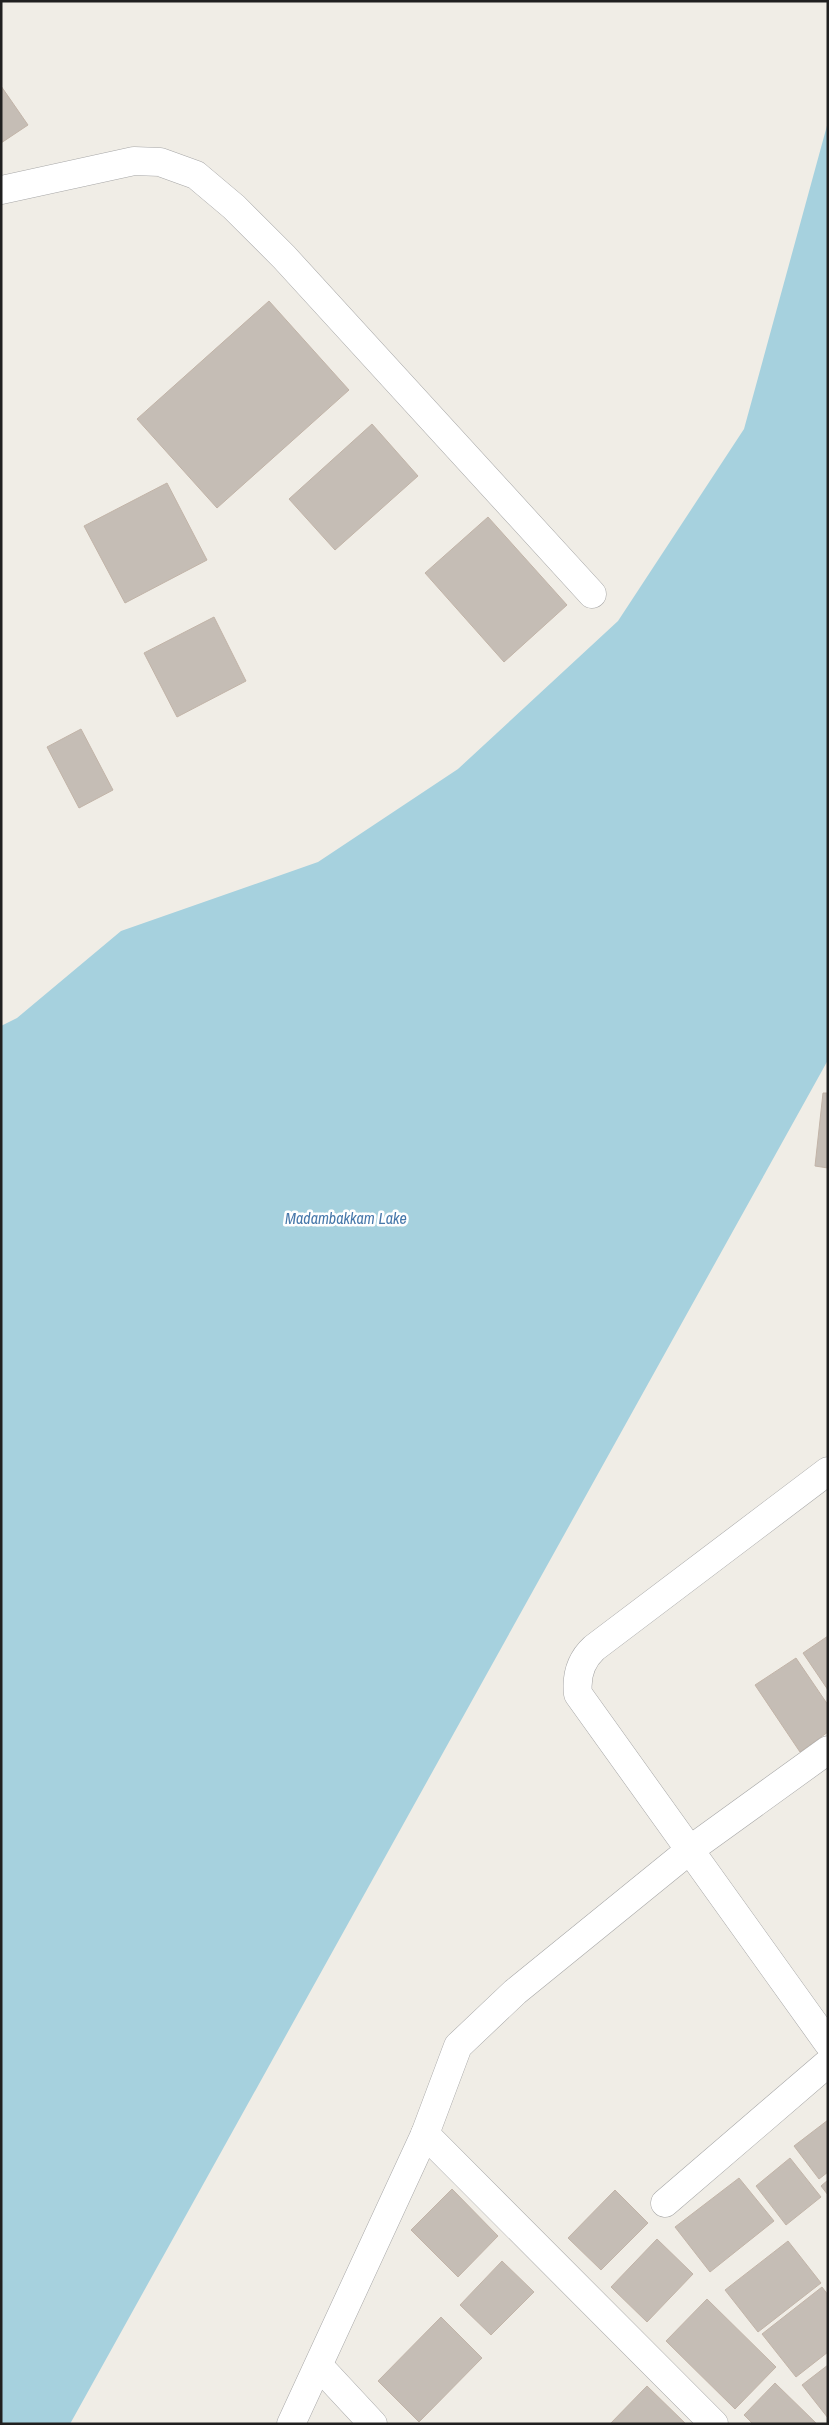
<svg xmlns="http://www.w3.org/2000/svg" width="829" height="2425" font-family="'Archivo Narrow',sans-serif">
<rect width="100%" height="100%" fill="#f0ede6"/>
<polygon fill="#a6d1de" points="828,122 828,1060 70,2424 1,2424 1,1026 17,1018 121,931 318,862 458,769 618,621 744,429"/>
<g fill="#c5bdb5" stroke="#c2b4a8">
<polygon points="1,86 28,125 1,143"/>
<polygon points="269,301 349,390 217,508 137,419"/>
<polygon points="372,424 418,476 335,550 289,499"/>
<polygon points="167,483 207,560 125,603 84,526"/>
<polygon points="488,517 567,605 504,662 425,573"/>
<polygon points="214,617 246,681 177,717 144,653"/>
<polygon points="81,729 113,790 79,808 47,747"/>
<polygon points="823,1093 828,1093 828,1168 815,1166"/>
<polygon points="828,1636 828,1690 803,1653"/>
<polygon points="796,1658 828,1705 828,1732 800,1752 755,1685"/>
<polygon points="828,2120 828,2172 819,2179 794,2146"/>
<polygon points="790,2158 821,2197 786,2225 756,2186"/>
<polygon points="739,2178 774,2221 710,2272 675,2227"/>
<polygon points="828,2180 828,2195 821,2186"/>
<polygon points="452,2189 498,2236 458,2277 411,2230"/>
<polygon points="615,2190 648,2223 601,2270 568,2238"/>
<polygon points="657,2239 693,2274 647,2322 611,2287"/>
<polygon points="788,2241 821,2283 758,2332 725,2290"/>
<polygon points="502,2261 534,2292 491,2335 460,2305"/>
<polygon points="822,2287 828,2295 828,2352 796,2377 762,2334"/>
<polygon points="707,2299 776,2367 735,2409 666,2341"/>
<polygon points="441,2317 482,2358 419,2422 378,2381"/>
<polygon points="828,2365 828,2418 802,2385"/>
<polygon points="775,2383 817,2424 753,2424 744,2415"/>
<polygon points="647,2386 686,2424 610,2424"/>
</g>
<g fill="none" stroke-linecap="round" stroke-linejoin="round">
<defs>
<g id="minor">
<polyline points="1,190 134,161 160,162 196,175 234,207 284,257 592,594"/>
<path d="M828,1471l-234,177c-13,12 -18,28 -16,46l250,349"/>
<polyline points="425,2134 714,2424"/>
<polyline points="665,2203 828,2063"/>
<polyline points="320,2367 373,2424"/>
<polyline points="291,2424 425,2134 458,2046 515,1992 691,1849 828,1750"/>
</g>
</defs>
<use href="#minor" stroke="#a7a7a7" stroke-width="29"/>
<use href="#minor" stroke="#fff" stroke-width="28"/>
</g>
<g text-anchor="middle" stroke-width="5" stroke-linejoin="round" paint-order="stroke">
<g font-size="16" font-style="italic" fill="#4778aa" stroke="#fff">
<text x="346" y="1224">Madambakkam Lake</text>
</g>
</g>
<rect width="829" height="2425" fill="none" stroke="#202020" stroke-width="5"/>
</svg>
